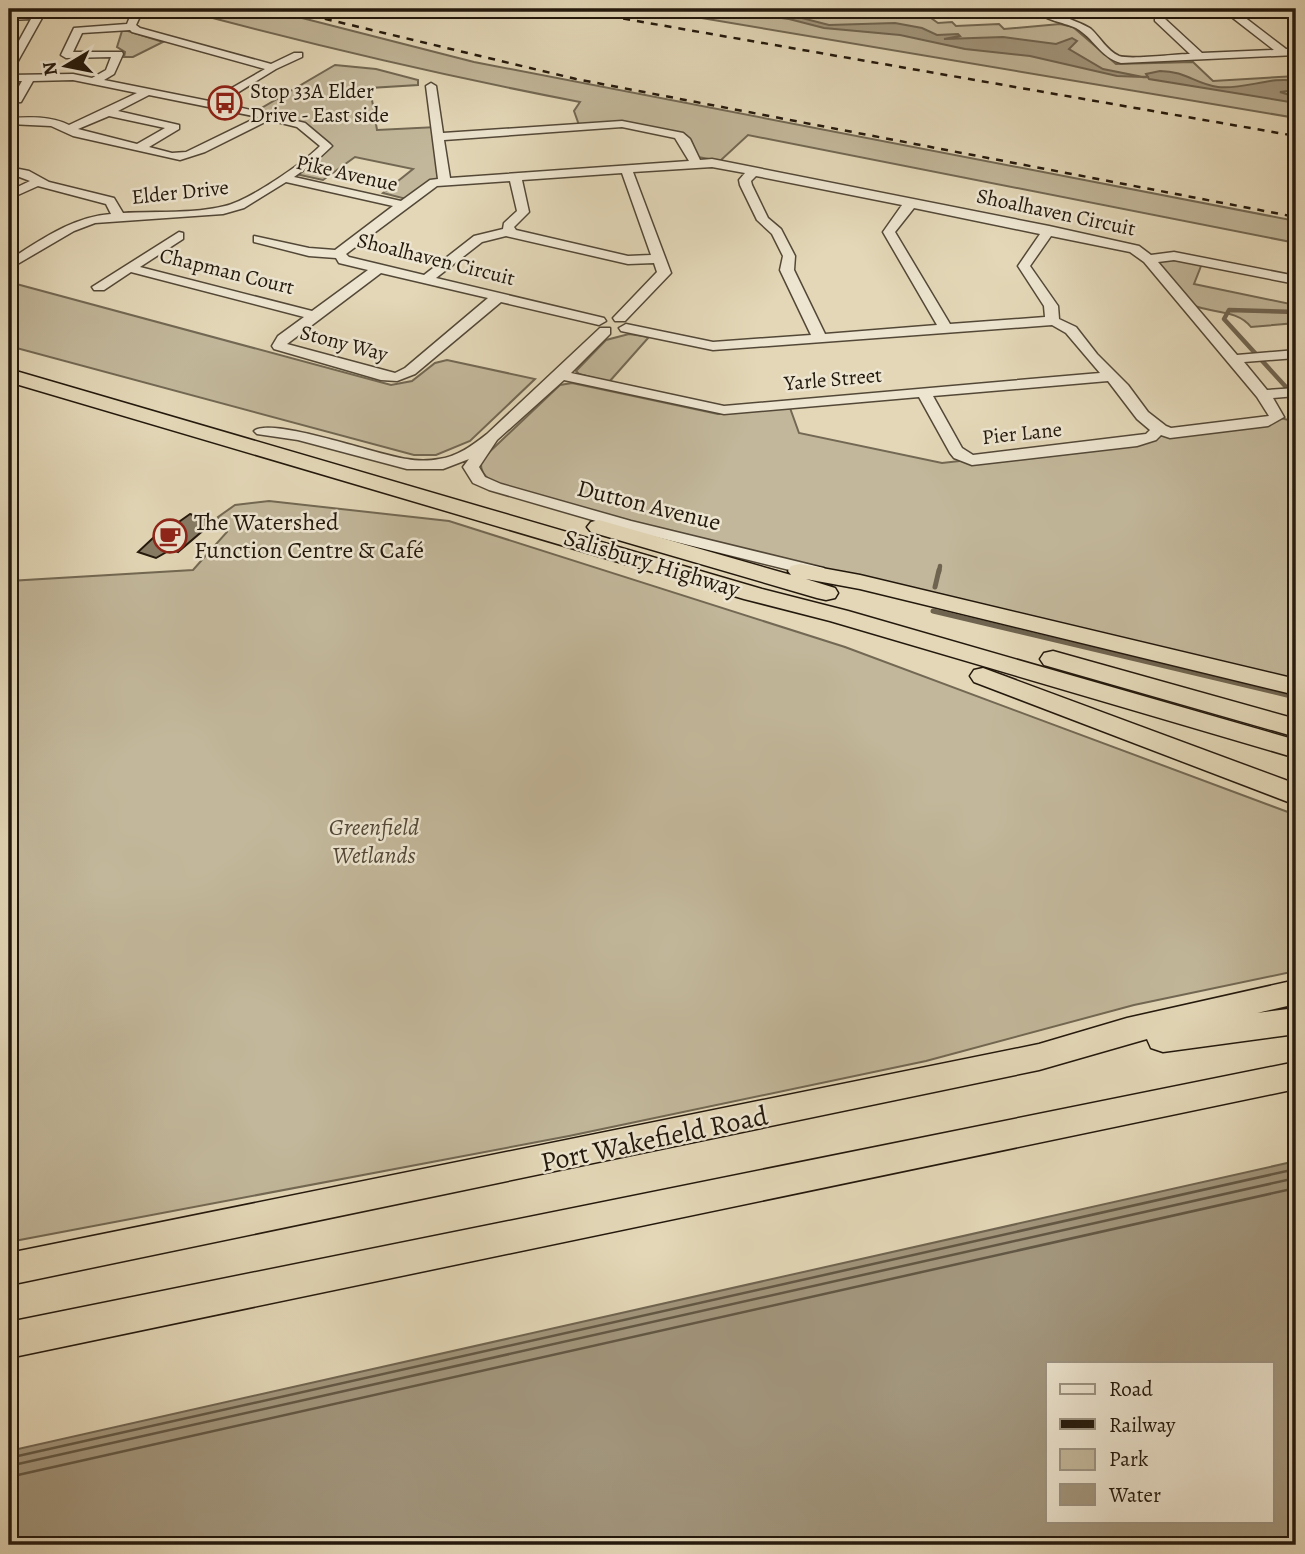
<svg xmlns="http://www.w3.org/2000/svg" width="1305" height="1554" font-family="Alegreya,serif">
<rect width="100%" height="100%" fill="#e3d7b7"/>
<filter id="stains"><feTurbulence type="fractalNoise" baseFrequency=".00286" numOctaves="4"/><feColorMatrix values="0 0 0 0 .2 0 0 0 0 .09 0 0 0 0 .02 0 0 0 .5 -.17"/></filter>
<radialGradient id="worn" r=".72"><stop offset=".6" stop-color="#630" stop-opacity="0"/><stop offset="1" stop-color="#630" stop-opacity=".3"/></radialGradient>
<g fill="#c2b79a" stroke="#726853" stroke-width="2">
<path d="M179,9h88l207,53 822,159v22l-548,-108 -28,26 -22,-4 -7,-17 -6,-5 -56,-12 -50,2 -5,-14 6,-9c-135,-26 -268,-57 -401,-93z"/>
<polygon points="648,9 809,9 823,12 819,16 824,18 924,13 938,23 952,22 956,26 999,24 1004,29 1060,24 1073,27 1116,64 1193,62 1213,81 1296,76 1296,118"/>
<polygon points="122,31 128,31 163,42 133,57 124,57 125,52 117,47"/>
<polygon points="335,65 376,69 418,80 418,85 370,88 377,130 437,127 444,181 410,200 383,193 413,169 355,157 323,180 291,173 326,146 301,125 253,113"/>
<path d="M1149,259l54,2 -9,23 96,20 6,-10v29l-45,4c-16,-20 -45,-12 -66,-26 -13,-9 -25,-30 -36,-42z"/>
<polygon points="9,282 391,385 412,381 435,363 447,360 535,379 470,441 436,455 414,455 9,346"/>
<polygon points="629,334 649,337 609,382 579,374 576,371 606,340"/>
<path d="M572,383l146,31 72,-6 9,25 143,30 195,-22 21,-11 119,-13 19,5v260l-663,-157 -142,-44c-7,-6 -11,-10 -10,-21l79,-75z"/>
<polygon points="269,501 449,521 845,647 1296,815 1296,971 1134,1005 926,1061 569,1136 9,1242 9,581 193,570 227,532 218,517 235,505"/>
</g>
<g fill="#a2967d" stroke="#6f6450" stroke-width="2" fill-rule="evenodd">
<polygon points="711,9 767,9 829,25 895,23 922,28 937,35 958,34 960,36 944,39 1003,37 1056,44 1072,38 1077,41 1069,49 1103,69 1143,77 1117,76 1030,56 965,49 900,35 824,28 789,19"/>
<path d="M1160,71c26,0 35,13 58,16 26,3 53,-11 78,-6v9l-16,2 16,5v6l-147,-24 -3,-5z"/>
<path d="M1296,1161v384h-1287v-94zM1272,1363v158h-224v-158z"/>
</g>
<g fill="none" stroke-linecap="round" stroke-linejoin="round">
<g stroke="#625744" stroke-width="2.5">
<polyline points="9,1458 1296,1169"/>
<polyline points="9,1466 1296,1178"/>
<polyline points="9,1477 1296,1188"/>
</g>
<polyline stroke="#6f6450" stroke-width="2.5" points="1143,77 1148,77"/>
<g stroke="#6f6450" stroke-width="4.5">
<polyline points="1296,312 1229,310 1224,319 1296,398"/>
<polyline points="939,572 940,566"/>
</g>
<g stroke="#6f6450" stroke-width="5">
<polyline points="935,587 939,570"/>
<polyline points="933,611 1291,696"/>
</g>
</g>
<polygon fill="#877b65" stroke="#23180c" stroke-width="2" points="190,514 213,522 178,552 172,549 156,558 138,552 168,524 173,526"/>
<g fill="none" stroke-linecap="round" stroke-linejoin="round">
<defs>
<g id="minor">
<polygon points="37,9 47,9 14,68 9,71 9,59 31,19 9,20 9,14 35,13"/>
<path d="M130,9h10l2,3 -6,13 4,3 131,36 23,-11h8v4l-26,12 -55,34 84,20 25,21 2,2 -16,15 -22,16 107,24 29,-21 8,-1 -12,-93 5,-3 5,3 7,47 179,-12 61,12 7,6 10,21 12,-1 337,67 90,20 12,9 23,-3 122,24v8l-122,-24 -16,2 79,93 59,-5v8l-52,4 23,28 29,-2v8l-23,2 11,19 -16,9 -98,12 -9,-3 -5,5 -19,6 -165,19 -18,-7 -4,-5 -31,-56 -195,17 -160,-34 -67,60 -18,27 6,10 16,7 130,37 193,47 2,4 -8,5 -198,-49 -131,-38 -16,-7 -10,-16 6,-8 -26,10h-36l-109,-29 -41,-6 -3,-3c16,-15 127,25 153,28 9,2 23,2 32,0 18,-2 34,-14 48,-25l113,-106h10v6l-39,39 153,33 376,-33 -34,-40 -14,-8 -339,25 -92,-19 -2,-3 7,-4 87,18 98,-7 -31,-65 3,-14 -11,-22 -15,-14 -17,-35 -1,-5 6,-7 -33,-6 -79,5 38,101 -46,48h-10l-2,-3 44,-46 -3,-9 -26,1 -122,-28 -24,6 -46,36 168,40 2,3 -7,4 -98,-23 -86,72 -18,7 -16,-1 -107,-31 -2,-3 6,-10 26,-19 -173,-45 -27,18h-10l-2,-3 87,-55 4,1v6l-43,28 172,44 56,-41 -29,-7 -3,-5 -27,-2 -55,-14v-6l55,12 26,2 58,-44 -107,-24 -42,26 -21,6 -128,9 -21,8 -65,38v-9c32,-20 63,-43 102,-46l-5,-10 -68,-18 -29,13v-8l21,-10 -21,-8v-6l20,4 20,11 65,16 9,15c33,-2 70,1 102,-7 25,-6 77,-42 95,-60l-23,-19 -28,-7 -64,32 -25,8 -107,-24 -22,-10 -42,-2v-6c21,-1 41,-2 60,7l68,-32 -64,-13 -40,1 -12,21 -12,1v-6h4l9,-16h-13v-6l64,-1 19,4 14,-8 5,-13 -45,1 -5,-3 13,-27 53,-4 5,-12zM130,30l2,2 133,37 -56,32 -105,-21 10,-6 9,-20 -1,-2h-49l9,-19zM149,95l109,22 -72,35 -14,1 -23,-6 30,-18v-4l-61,-14zM109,116l56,12 -28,16 -59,-15zM622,127l53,11 14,23 -239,17 -6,-38zM622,173l29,82 -23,1 -112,-26 -2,-3 15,-15 -7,-32zM756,176l146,29 -19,27 54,93 -112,9 -31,-64 1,-14 -14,-27 -13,-11 -16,-33 -1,-4zM510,181l7,30 -13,12 -1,6 -29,7 -50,39 -75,-18 -3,-3 91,-68zM914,208l126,26 -22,32 26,40 1,11 -95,7 -55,-92zM1051,236l79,16 14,10 113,135 12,19 -98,12 -5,-2 -18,-14 -20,-27 -31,-31 -21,-27 -17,-8 -1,-13 -28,-40zM381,273l107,25 -83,70 -10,5 -108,-29zM1108,381l29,38 13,11 -4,4 -173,21 -11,-7 -29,-52z"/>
<polygon points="813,9 934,9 929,12 860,17"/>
<path d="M1035,9c9,0 48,14 56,20 9,8 16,22 28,27 12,4 56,-2 71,-2l-35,-33v-8l43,-4 37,1 51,39h10v6l-175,8c-21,-6 -27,-25 -45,-35 -15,-7 -29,-6 -41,-19zM1219,13l10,2 45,35 -72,3 -38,-35z"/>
<polygon points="1284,9 1295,9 1296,17"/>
</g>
<g id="highway">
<polygon points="9,369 762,589 848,611 1296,740 1296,758 830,621 744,599 9,382"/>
<polygon points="599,520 791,575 788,571 791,566 800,564 860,575 1296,679 1296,695 860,589 806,579 835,588 838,593 835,598 826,600 817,598 591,532 587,527 591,522"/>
<polygon points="1053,651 1296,719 1296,737 1044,665 1040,659 1044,653"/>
<polygon points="983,668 1296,784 1296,805 974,682 970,676 974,670"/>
<polygon points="1296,980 1296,1004 1257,1013 1296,1008 1296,1034 1163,1052 1151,1048 1147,1039 1039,1070 9,1285 9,1253 1039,1044 1127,1018"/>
<polygon points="1296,1062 1296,1089 9,1358 9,1322"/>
</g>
</defs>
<use href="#minor" stroke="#534837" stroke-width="3"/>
<use href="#highway" stroke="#23180c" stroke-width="3"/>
<use href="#minor" fill="#ede5d0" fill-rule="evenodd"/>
<use href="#highway" fill="#e3d7b7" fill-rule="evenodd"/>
<g stroke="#23180c" stroke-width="2.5" stroke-dasharray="7 7" stroke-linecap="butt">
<polyline points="284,9 576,79 1296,217"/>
<polyline points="568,9 1296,136"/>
</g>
</g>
<defs>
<symbol id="bus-ring" viewBox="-11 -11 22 22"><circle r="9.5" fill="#ede5d0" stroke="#8f2418" stroke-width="1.5"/><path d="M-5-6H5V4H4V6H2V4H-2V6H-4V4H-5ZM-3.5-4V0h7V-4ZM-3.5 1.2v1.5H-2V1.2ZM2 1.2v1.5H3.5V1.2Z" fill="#8f2418"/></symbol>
<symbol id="cafe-ring" viewBox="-11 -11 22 22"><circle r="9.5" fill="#ede5d0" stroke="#8f2418" stroke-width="1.5"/><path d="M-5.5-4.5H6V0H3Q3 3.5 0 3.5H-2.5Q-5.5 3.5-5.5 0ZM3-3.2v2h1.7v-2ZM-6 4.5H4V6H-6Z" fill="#8f2418"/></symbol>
</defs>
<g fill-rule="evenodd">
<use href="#bus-ring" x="206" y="84" width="38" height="38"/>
<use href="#cafe-ring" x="151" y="517" width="38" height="38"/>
</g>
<g text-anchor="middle" stroke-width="5" stroke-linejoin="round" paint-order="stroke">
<g font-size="21" fill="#23180c" stroke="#ede5d0" text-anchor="start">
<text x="250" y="98">Stop 33A Elder<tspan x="250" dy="24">Drive - East side</tspan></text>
</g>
<g font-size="21" fill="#23180c" stroke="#ede5d0">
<text transform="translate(347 173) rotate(13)" y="7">Pike Avenue</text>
<text transform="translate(180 192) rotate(-6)" y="7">Elder Drive</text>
<text transform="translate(1056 212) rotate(12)" y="7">Shoalhaven Circuit</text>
<text transform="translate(436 259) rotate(14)" y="7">Shoalhaven Circuit</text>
<text transform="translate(227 271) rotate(14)" y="7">Chapman Court</text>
<text transform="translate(344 343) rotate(15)" y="7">Stony Way</text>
<text transform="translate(833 379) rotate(-5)" y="7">Yarle Street</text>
<text transform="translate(1022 433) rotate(-6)" y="7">Pier Lane</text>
</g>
<g font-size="24" fill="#23180c" stroke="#ede5d0">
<text transform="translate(649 505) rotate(14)" y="8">Dutton Avenue</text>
<text transform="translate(652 563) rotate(17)" y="8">Salisbury Highway</text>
</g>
<g font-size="24" fill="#23180c" stroke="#ede5d0" text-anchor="start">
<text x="194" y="530">The Watershed<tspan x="194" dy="28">Function Centre &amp; Café</tspan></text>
</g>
<g font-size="24" font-style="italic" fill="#534837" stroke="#ede5d0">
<text x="374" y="835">Greenfield<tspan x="374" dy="28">Wetlands</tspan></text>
</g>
<g font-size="28" fill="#23180c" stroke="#ede5d0">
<text transform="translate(654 1138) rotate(-12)" y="10">Port Wakefield Road</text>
</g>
</g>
<rect width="1305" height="1554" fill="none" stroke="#e3d7b7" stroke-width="35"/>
<rect x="10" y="10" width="1284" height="1533" fill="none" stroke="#23180c" stroke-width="3.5"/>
<rect x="18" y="18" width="1270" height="1519" fill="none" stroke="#23180c" stroke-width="2"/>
<rect x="1046" y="1362" width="228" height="161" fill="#ede5d0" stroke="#9c9382" stroke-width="2"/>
<rect x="1060" y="1384" width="35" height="10" fill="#ede5d0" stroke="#9c9382" stroke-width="2"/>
<text x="1109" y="1396" font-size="21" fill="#23180c">Road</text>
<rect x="1060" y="1419" width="35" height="10" fill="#23180c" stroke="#9c9382" stroke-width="2"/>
<text x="1109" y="1432" font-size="21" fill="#23180c">Railway</text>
<rect x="1060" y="1449" width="35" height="21" fill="#c2b79a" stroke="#9c9382" stroke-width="2"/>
<text x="1109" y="1466" font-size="21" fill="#23180c">Park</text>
<rect x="1060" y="1484" width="35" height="21" fill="#a2967d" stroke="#9c9382" stroke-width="2"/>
<text x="1109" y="1502" font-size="21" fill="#23180c">Water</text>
<g transform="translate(66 66) rotate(260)" stroke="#ede5d0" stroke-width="5" paint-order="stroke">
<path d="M0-5L12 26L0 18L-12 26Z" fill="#23180c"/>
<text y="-10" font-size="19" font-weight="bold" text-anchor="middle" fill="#23180c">N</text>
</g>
<rect width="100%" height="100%" filter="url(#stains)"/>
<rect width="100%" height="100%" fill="url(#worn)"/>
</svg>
